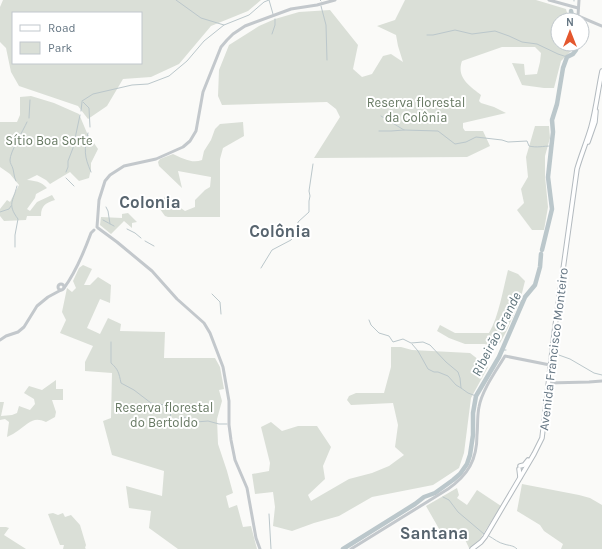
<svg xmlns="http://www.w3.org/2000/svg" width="602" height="549" font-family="Karla,sans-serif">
<rect width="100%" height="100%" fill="#fafaf8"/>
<g fill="#dadfd7" fill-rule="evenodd">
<path d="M3,0h258l-13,11 -37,15 -32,38 -28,13 -28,2 -16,27 -19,13 -10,-13 -59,-20 -8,-14 -5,-24 -6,-6v-35zM13,13h128v50h-128z"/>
<path d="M405,0h131l30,9 3,11h-11v24l15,1 -2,6 -10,10 -7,27h-10l-22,-3 -10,-22 12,1 1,11 12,-1 3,-12 1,-9 -6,-6h-33l-40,14c-6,17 8,25 19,34l-2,6 2,2 13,4 12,6 -43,10v5l2,3h18l7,15 -23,11 -153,1 26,-41 -4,-8 -9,-7 -105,3 -4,-9 1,-26 10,-25 30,-19 16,-7 24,-7 31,-2 28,35 -5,24 9,8 10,-3 11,-18 8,-2 12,8 -5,-16 -2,-11 -19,-9 18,-6z"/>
<path d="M31,96l23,7 25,11 8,19 11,16 -7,14v6l-2,9 -10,3 -9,-9 -20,12 -4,-4 -9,-5 -10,5c8,1 14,1 20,8l-11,6 -1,4 -8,11 3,2 7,-9 15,-7 3,5c-9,3 -14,5 -14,16h-14l-1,4 -22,1 -4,-5v-7l7,-9 3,2 9,-17 -9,-11 -10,-7v-45h17l3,-7v-18z"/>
<path d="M243,122l1,14 -21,12 -3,11v58h-52l-3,-1 -8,-11 8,-8 20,14 10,-4v-7l10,-10 5,-3 1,-10 -33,-6 4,17 -23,-22 -1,-4 2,-3 13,-5c9,4 19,10 29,6l2,-9 7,-11 4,-11 5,-5z"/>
<polygon points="535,126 549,126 550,138 545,156 545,176 548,207 544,230 532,230 517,210 524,203 521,189 528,177 526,157"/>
<polygon points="128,213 137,222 132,223 132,228 124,221 111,234 100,225 101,217 122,218 122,214"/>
<polygon points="83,265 92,269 84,285 90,285 98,277 111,285 110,303 100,299 87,328 100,334 108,318 121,324 120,331 165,332 164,358 215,358 220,367 224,389 219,390 222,401 217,419 218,444 227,471 233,493 226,496 229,508 237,505 243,527 251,526 257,549 178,549 149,528 151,511 129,508 126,486 162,496 164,471 112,455 103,421 111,418 112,373 85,371 85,362 93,346 60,333 66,320 62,312 67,288 72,292 76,288 73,281 79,268"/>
<path d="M508,270l10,4 7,7 -5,20 -14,31 -6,11 -7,4 -8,-3h-20l-16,-6 -12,-7 3,-6 15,8h34c10,-17 14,-44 19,-63z"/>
<polygon points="391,347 401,347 412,350 470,353 488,367 471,398 464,453 459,468 433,485 372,497 339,516 314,523 292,531 273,526 275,507 273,492 255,494 252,474 269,471 270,463 261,427 271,422 282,431 298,426 317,426 331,447 323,466 325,479 308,495 311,501 349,479 372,473 389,466 404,455 395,447 398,425 393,403 351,405 347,400 349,396 356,393 384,393 391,367"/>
<path d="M56,380v9h7v11h-11l4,12 -1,5 -9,5c-13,-6 -17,1 -27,8 -4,3 -8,5 -12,7l2,-15 -4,-3 -5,1v-18h4l-3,14 11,-1 5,-2 2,-7 11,4 5,-6 -1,-5 -10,-6 5,-7 13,4z"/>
<polygon points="522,484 579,495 590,498 602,505 602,549 561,549 563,544 544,531 540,525 517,511"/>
<polygon points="457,488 459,495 457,498 467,505 477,490 501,506 478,542 474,546 469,548 462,533 446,541 426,506"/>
<polygon points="53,513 58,515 63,513 65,517 71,515 80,525 86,545 85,548 86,549 63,549 64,545 60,545 48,514"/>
<polygon points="0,527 6,527 9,528 4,535 26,549 0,549"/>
</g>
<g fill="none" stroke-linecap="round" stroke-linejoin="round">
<g stroke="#bbc7cb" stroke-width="1">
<polyline points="176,0 201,18 224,25 249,15 264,2 269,0 273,14"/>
<polyline points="320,0 321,1"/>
<polyline points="574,1 574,0"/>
<polyline points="321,6 326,25 327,60"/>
<polyline points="272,34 275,25 275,19"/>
<polyline points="427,35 433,35 455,30 472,34 495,31 509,36 522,42 537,44 558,54 567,57"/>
<polyline points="82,101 93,94 132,85 148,84 169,76 187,61 204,41 224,25"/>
<polyline points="83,102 89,108 90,127"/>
<polyline points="81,111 82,102"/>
<path d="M381,116l23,14 34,1 17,13 11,-2 10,-5 26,3 6,2 19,-1 2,5c8,2 14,0 22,0"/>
<polyline points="29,118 30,100"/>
<polyline points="379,131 391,131 404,130"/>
<path d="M88,133c-4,17 -4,23 3,39"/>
<polyline points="66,172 68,167 68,161 73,148 80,115"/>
<polyline points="66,178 74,186"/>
<path d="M16,181c-2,-4 -2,-8 -3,-12 -1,-4 -3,-5 -3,-9 0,-8 13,-29 17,-38"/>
<polyline points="106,207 108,211 110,224"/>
<polyline points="0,212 9,209 11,206"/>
<polyline points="103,220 114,226"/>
<polyline points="127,229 135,233 141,238"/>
<polyline points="145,241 154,246"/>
<path d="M15,247v-12l3,-16c-11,-15 -5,-17 -1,-33"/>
<polyline points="261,268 272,250 291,240 297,233 298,222 309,212 309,201 310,196 309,191 313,164"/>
<polyline points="212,294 220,302 221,314"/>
<polyline points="369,320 371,325 379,333 389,336 393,342 403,339 411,343 423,342 430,345 446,362 458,372 460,378 461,388 468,393 476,396"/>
<path d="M111,342v21c7,6 8,10 10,20l13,7 17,13 14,2 6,5 -1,9h6l7,-2 13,5 12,-1 11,3h8"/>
<polyline points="412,344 418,351 428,369 434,372 438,372 448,376 456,385 461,388"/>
<polyline points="503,350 506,350"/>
<polyline points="556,354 570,359 594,373 602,375"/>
<polyline points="437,491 438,492"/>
<polyline points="443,497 449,500 458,512 484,534"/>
<polyline points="269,514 271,549"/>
<path d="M489,536c5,3 10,7 15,8 6,2 9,1 13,5"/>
</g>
<g stroke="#bbc7cb" stroke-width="4.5">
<polyline points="571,11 573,20"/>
<polyline points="542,250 552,209 548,177 553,132 552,120 557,104 563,68 567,57 573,54 576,50 577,44"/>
<polyline points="343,549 415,504 424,497 435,493 453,480 460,474 467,464 470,455 473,435 473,413 476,396 499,357 525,297 535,285 540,267 541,254"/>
</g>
<defs>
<g id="secondary">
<polyline points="588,142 595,122 596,111"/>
<polyline points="520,466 524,465 528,460"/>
<polyline points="519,469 520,477"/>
<path d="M472,549l9,-7 4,-5 49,-83 8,-16 12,-104 23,-165c4,-14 10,-28 14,-42 5,-18 7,-37 11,-56"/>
</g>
</defs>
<use href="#secondary" stroke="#b3babf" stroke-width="5.5"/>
<g stroke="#c3c8cc" stroke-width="3">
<polyline points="549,0 578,8"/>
<polyline points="579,0 578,16 602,26"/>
<polyline points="97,227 99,200 105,181 110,175 124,166 156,159 183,147 190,141 196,131 203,92 221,47 227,40 233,34 245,26 291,9 317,5 335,0"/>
<polyline points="98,228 117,242 152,271 177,299 204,323 210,333 223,367 229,401 229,425 231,440 235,460 247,488 256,538 260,549"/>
<circle cx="61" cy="287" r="3"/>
<path d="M64,288c12,-16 20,-36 27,-55l3,-3"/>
<polyline points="0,340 6,336 18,332 24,327 37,306 48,297 61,290"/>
<polyline points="548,383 589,382 602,381"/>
<path d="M351,549l97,-60c20,-14 29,-29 29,-54 1,-9 0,-19 2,-28 3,-17 17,-36 26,-51l45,9"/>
</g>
<use href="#secondary" stroke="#fff" stroke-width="3.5"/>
</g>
<g text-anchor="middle" stroke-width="4" stroke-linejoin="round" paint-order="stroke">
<g font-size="13" fill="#687a64" stroke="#fff">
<text x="416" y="107">Reserva florestal<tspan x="416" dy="15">da Colônia</tspan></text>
<text x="49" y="145">Sítio Boa Sorte</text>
<text x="164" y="412">Reserva florestal<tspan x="164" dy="15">do Bertoldo</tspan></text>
</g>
<g font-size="13" fill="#657683" stroke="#fff">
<text transform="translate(553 349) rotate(-83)" y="5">Avenida Francisco Monteiro</text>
</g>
<g font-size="14" font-style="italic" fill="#60757c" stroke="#fff">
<text transform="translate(496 334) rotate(-63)" y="5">Ribeirão Grande</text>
</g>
<g font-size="17" font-weight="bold" fill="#57646e" stroke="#fff">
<text x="150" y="208">Colonia</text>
<text x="280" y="237">Colônia</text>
<text x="434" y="539">Santana</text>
</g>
</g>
<rect x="12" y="12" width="130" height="52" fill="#ffffff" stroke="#c1c8cd"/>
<rect x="20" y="25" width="20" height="6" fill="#ffffff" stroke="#c1c8cd"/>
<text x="48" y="32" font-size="12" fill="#657683">Road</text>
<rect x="20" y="42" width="20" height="12" fill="#dadfd7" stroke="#c1c8cd"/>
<text x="48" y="52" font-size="12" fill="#657683">Park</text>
<g transform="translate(570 32)"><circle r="19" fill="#ffffff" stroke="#c1c8cd"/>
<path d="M0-3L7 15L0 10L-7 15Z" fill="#e4572e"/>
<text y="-6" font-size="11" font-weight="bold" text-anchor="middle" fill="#657683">N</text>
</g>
</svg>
